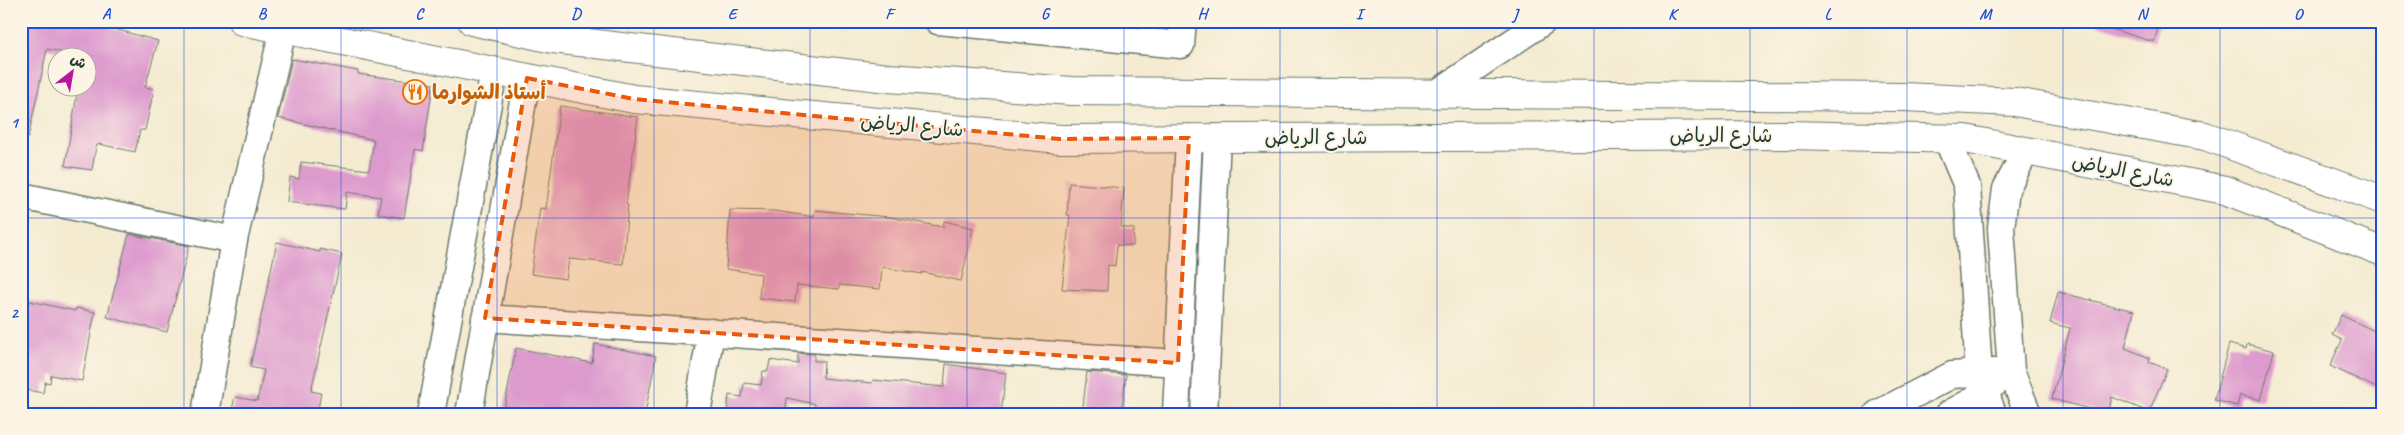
<svg xmlns="http://www.w3.org/2000/svg" width="2404" height="435" font-family="Caveat,'Playpen Sans Arabic',sans-serif">
<rect width="100%" height="100%" fill="#fcf5e5"/>
<filter id="ink" filterUnits="userSpaceOnUse"><feTurbulence type="fractalNoise" baseFrequency=".02" numOctaves="2"/><feDisplacementMap in="SourceGraphic" scale="10" xChannelSelector="R" yChannelSelector="G"/><feConvolveMatrix kernelMatrix="1 2 1 2 8 2 1 2 1" color-interpolation-filters="sRGB"/></filter>
<filter id="wash" filterUnits="userSpaceOnUse"><feTurbulence type="fractalNoise" baseFrequency=".0096" numOctaves="4" result="noise"/><feDisplacementMap in="SourceGraphic" scale="20" xChannelSelector="R" yChannelSelector="G"/><feGaussianBlur stdDeviation="1.12" result="paint"/><feColorMatrix in="noise" values="0 0 0 0 0 0 0 0 0 0 0 0 0 0 0 0 0 1.4 0 .05"/><feComposite in="paint" operator="in"/></filter>
<g filter="url(#wash)">
<rect width="100%" height="100%" fill="#f4ebd1"/>
<g id="blocks">
<g fill="#dd9acd">
<polygon points="21,21 105,21 104,26 158,41 145,87 154,89 145,130 140,130 135,152 99,144 96,146 92,170 65,166 78,88 88,88 88,58 47,49 28,138 21,137"/>
<polygon points="2098,21 2160,21 2154,42 2098,25"/>
<polygon points="292,59 358,71 358,74 433,84 423,151 415,149 404,218 378,214 381,197 347,192 345,209 287,202 290,177 299,179 301,162 369,170 374,140 278,118"/>
<polygon points="560,106 638,117 626,205 628,205 623,264 569,259 566,279 531,274 540,208 546,209"/>
<polygon points="1069,183 1124,188 1121,227 1134,229 1133,246 1117,245 1115,266 1108,265 1107,291 1062,289 1070,215 1067,215"/>
<polygon points="730,210 775,211 814,217 815,210 889,217 943,227 944,221 973,228 961,281 922,272 922,274 882,267 880,289 839,285 839,289 797,285 795,302 759,298 761,274 726,269"/>
<polygon points="129,234 189,246 167,332 107,317"/>
<polygon points="277,242 320,252 320,249 342,254 311,391 321,393 317,414 231,414 235,397 257,401 264,370 250,367"/>
<polygon points="2058,292 2134,311 2125,348 2150,358 2149,362 2167,369 2149,412 2112,397 2108,414 2052,399 2070,328 2050,323"/>
<polygon points="21,299 75,311 76,308 95,312 82,381 51,375 50,383 45,382 43,393 21,389"/>
<polygon points="2341,315 2383,335 2383,391 2330,366 2342,340 2332,335"/>
<polygon points="595,344 656,356 645,414 503,414 516,348 592,363"/>
<polygon points="2229,344 2246,349 2247,344 2274,351 2261,400 2240,395 2237,406 2214,400"/>
<polygon points="798,353 814,354 814,361 824,361 823,378 872,383 873,380 944,387 946,364 1006,373 1001,414 814,414 815,404 787,398 785,414 727,414 729,395 742,397 744,383 761,385 763,371 768,371 770,360 798,364"/>
<polygon points="1087,372 1126,375 1121,414 1082,414"/>
</g>
</g>
</g>
<g filter="url(#ink)">
<use href="#blocks" fill-opacity="0" stroke="#6a7a6b" stroke-width="1"/>
<g fill="none" stroke-linecap="round" stroke-linejoin="round">
<defs>
<g id="minor">
<polyline points="938,21 1181,45 1183,21"/>
<polyline points="1437,93 1544,21"/>
<polyline points="1947,139 1967,186 1979,374 1993,414"/>
<polyline points="2026,151 2006,189 2001,228 2011,371 2028,414"/>
<polyline points="21,196 234,240"/>
<polyline points="485,318 1178,363"/>
<polyline points="205,414 234,240 283,30"/>
<polyline points="431,414 494,71"/>
<polyline points="469,414 527,78"/>
<polyline points="697,414 711,332"/>
<polyline points="1176,414 1189,138"/>
<polyline points="1204,414 1217,138"/>
<polyline points="1877,414 1952,375 1995,372"/>
<polyline points="1949,414 1969,403 1998,381"/>
</g>
<g id="major">
<polyline points="242,21 634,99 1060,139 1788,135 1965,139 2225,190 2383,252"/>
<polyline points="472,21 553,39 888,78 1072,91 1903,97 2015,102 2205,136 2383,200"/>
</g>
</defs>
<use href="#minor" stroke="#6a7a6b" stroke-width="29"/>
<use href="#major" stroke="#6a7a6b" stroke-width="30"/>
<use href="#minor" stroke="#fff" stroke-width="26"/>
<use href="#major" stroke="#fff" stroke-width="28"/>
</g>
</g>
<path fill="#e8590c" fill-opacity="0.2" stroke="#e8590c" stroke-width="4" stroke-dasharray="10 6" stroke-linejoin="round" d="M527,78l107,21 426,40 129,-1 -11,225 -693,-45z"/>
<path fill="none" stroke="#1d4ed8" stroke-width="1" stroke-opacity="0.55" d="M184,21v393M341,21v393M497,21v393M654,21v393M810,21v393M967,21v393M1124,21v393M1280,21v393M1437,21v393M1594,21v393M1750,21v393M1907,21v393M2063,21v393M2220,21v393M21,218h2362"/>
<defs>
<symbol id="restaurant-ring" viewBox="-11 -11 22 22"><circle r="9.5" fill="#fcf5e5" stroke="#e8710a" stroke-width="1.5"/><path d="M-5-6h1v4h1v-4h1v4h1v-4h1v5L-1.5 .5V6h-2V.5L-5-1ZM5-6V6H3V1.5H1.5Q1.5-4 5-6Z" fill="#e8710a"/></symbol>
</defs>
<g fill-rule="evenodd">
<use href="#restaurant-ring" x="401" y="78" width="28" height="28"/>
</g>
<g text-anchor="middle" stroke-width="4" stroke-linejoin="round" paint-order="stroke">
<g font-size="20" font-weight="bold" fill="#c56008" stroke="#fcf5e5" text-anchor="start">
<text x="432" y="99">أستاذ الشوارما</text>
</g>
<g font-size="20" fill="#1f3d34" stroke="#fcf5e5">
<text transform="translate(912 125) rotate(5)" y="7">شارع الرياض</text>
<text x="1721" y="142">شارع الرياض</text>
<text x="1316" y="144">شارع الرياض</text>
<text transform="translate(2123 170) rotate(11)" y="7">شارع الرياض</text>
</g>
</g>
<rect width="2404" height="435" fill="none" stroke="#fcf5e5" stroke-width="55"/>
<g transform="translate(72 72) rotate(31)"><circle r="24" fill="#fcf5e5" stroke="#a4ab9e"/>
<path d="M0-4L9 19L0 12L-9 19Z" fill="#b5179e"/>
<text y="-8" font-size="14" font-weight="bold" text-anchor="middle" fill="#1f3d34">ش</text>
</g>
<rect x="28" y="28" width="2348" height="380" fill="none" stroke="#1d4ed8" stroke-width="2"/>
<g font-size="16" text-anchor="middle" font-weight="bold" fill="#1d4ed8">
<text x="106" y="19">A</text>
<text x="262" y="19">B</text>
<text x="419" y="19">C</text>
<text x="576" y="19">D</text>
<text x="732" y="19">E</text>
<text x="889" y="19">F</text>
<text x="1045" y="19">G</text>
<text x="1202" y="19">H</text>
<text x="1359" y="19">I</text>
<text x="1515" y="19">J</text>
<text x="1672" y="19">K</text>
<text x="1828" y="19">L</text>
<text x="1985" y="19">M</text>
<text x="2142" y="19">N</text>
<text x="2298" y="19">O</text>
<text x="14" y="128">1</text>
<text x="14" y="318">2</text>
</g>
</svg>
